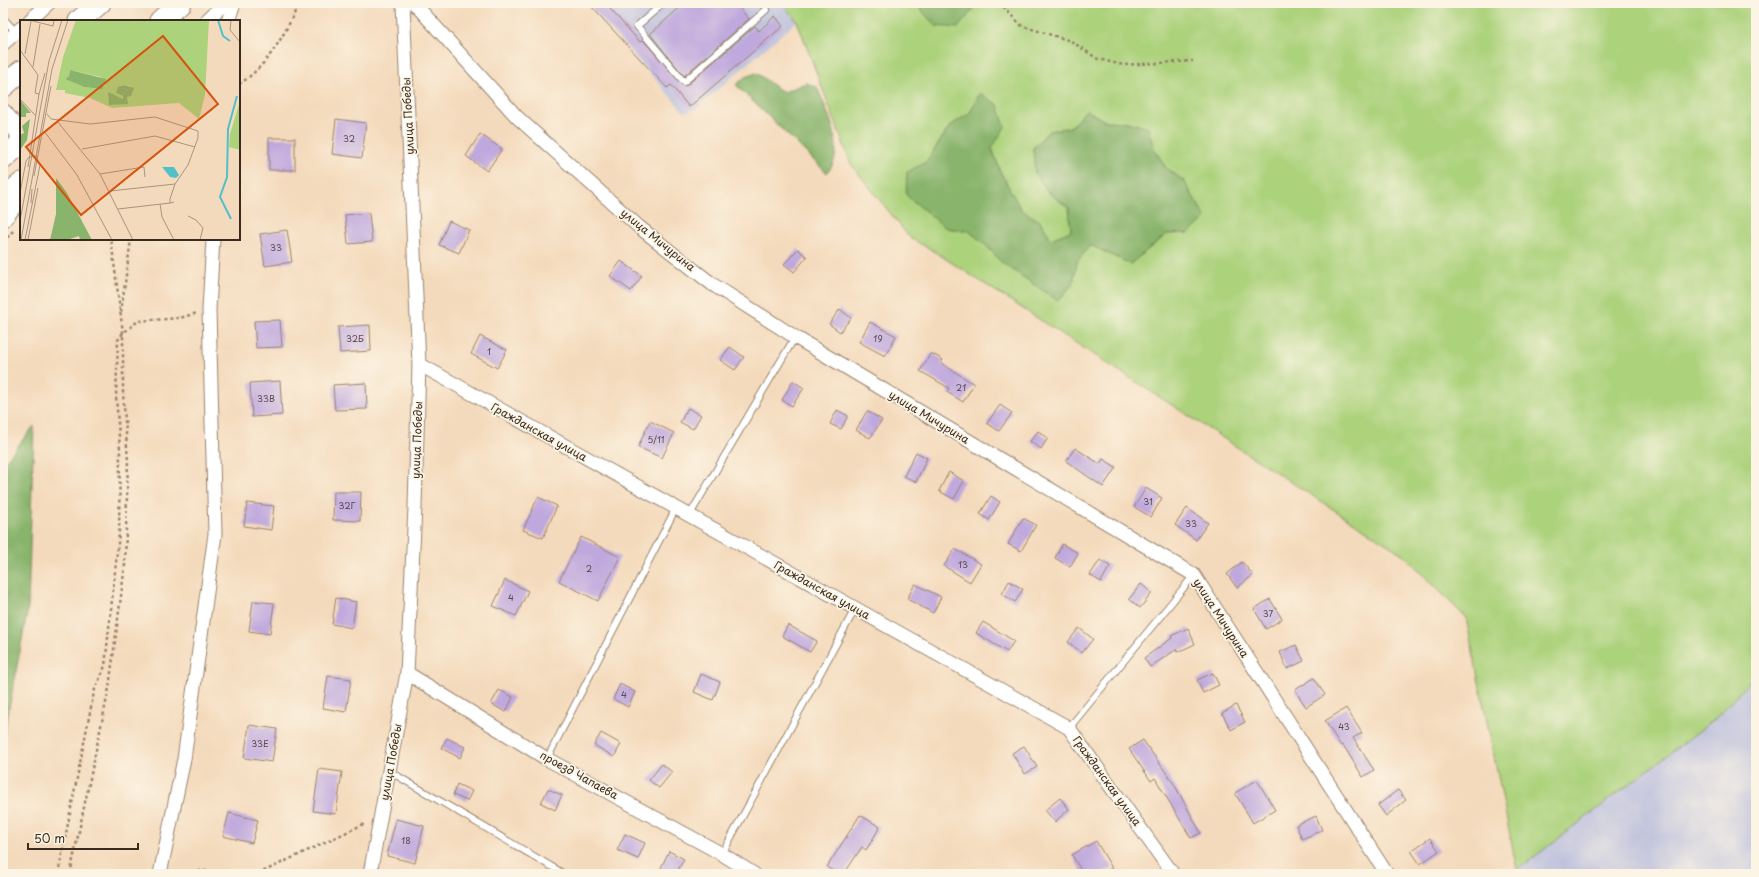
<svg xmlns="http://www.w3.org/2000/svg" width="1759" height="877" font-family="'Playpen Sans',sans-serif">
<rect width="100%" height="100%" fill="#fcf5e5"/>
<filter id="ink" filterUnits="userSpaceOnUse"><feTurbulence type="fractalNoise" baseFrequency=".025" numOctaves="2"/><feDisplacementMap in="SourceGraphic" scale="8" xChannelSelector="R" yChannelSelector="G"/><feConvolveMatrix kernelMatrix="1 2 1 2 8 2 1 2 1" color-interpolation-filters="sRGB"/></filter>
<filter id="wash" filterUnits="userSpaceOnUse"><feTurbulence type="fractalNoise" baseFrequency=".012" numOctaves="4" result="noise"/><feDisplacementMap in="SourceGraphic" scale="16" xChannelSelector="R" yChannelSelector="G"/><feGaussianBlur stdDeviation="0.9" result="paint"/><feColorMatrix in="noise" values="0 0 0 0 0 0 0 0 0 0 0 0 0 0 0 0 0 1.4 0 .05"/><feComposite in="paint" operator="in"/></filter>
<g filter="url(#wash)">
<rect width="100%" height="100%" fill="#f4dabc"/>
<g fill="#c0c2dd">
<polygon points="587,3 782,3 797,21 694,110 684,112"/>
<polygon points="1756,674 1756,874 1518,874 1517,870 1716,718"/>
</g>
<path fill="#acd27c" stroke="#747e4d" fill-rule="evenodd" d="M782,3h138l1,7 36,18 21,-25h778v671l-40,44 -199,152 -51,-252 -62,-63 -472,-305 -22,-12 -59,-74 -54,-143zM1086,110l19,11 22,1 21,6 6,21 12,19 18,13 5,52 -22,1 -37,30 -40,-19 -13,17 -4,22 -72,-22 -14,-16 -18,-15 -23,-3 -20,-66 25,-37 18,-11 23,34 8,23 21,39 19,11 11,18 20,-8 -2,-23 -20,-15 -14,-20 -2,-25 16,-17 22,-4z"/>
<g fill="#89b46c" stroke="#626f45">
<polygon points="920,3 978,3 958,28 936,26 921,10"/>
<path d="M756,73c10,6 17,14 28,19l22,-9 11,4c10,26 31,62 10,86l-91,-88 9,-8z"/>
<polygon points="980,93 998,105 1005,127 992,148 1000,171 1021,210 1040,221 1051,239 1071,231 1069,208 1049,193 1035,173 1033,148 1049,131 1071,127 1086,110 1105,121 1127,122 1148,128 1154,149 1166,168 1184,181 1206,218 1189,233 1167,234 1130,264 1090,245 1077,262 1073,284 1058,301 1001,262 987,246 969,231 946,228 906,195 907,172 926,162 951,125 969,114"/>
<polygon points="34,426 28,608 3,740 3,464"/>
</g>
<g id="blocks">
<g fill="#bfa8dd">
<polygon points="588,3 617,3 610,9 640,42 643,40 683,86 687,85 755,26 759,31 775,16 783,26 689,107 671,85 667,88"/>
<polygon points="685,3 735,3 749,19 684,76 650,34"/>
<polygon points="336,119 366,123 362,158 332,154"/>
<polygon points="480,134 502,149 487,171 466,156"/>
<rect x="269" y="138" width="26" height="32"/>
<polygon points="369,213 372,242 348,244 345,215"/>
<polygon points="449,221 469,230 459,253 439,245"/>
<polygon points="287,230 292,262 265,266 260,234"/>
<polygon points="798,249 807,257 794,272 784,264"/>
<polygon points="621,261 642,276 631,291 610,276"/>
<polygon points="840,309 851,318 840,332 829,324"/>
<polygon points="280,320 282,347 256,348 254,321"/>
<polygon points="870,322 896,336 885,356 859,342"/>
<polygon points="370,325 371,351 340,353 338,327"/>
<polygon points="480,336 507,350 497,368 471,354"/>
<polygon points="730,347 744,357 735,370 720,360"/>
<polygon points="931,353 943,360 941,363 974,384 963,402 947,392 949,388 920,371"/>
<polygon points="280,381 282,415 252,417 250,383"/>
<polygon points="793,381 804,388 792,406 782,400"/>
<polygon points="366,383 367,409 335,410 333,385"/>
<polygon points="1000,405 1012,413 999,431 987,423"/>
<polygon points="688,408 701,415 693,429 680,422"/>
<polygon points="837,410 848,416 841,429 830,424"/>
<polygon points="867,411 882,420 870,438 856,430"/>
<polygon points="650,421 674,433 662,458 638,447"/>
<polygon points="1038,431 1048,438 1041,449 1030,441"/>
<polygon points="1075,448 1100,464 1103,459 1116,467 1103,487 1066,461"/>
<polygon points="916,452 927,458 916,482 904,476"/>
<polygon points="949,472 964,481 954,499 939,491"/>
<polygon points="1146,488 1162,498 1151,517 1134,507"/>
<polygon points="334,492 361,492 360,521 333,520"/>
<polygon points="991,496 1000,502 989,520 980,514"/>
<polygon points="538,497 557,506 543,538 523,530"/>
<polygon points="247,503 274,506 271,530 244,526"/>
<polygon points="1187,508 1208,523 1196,540 1175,525"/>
<polygon points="1023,518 1036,525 1021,551 1008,544"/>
<polygon points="581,537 620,557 598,601 559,581"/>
<polygon points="1062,544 1078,553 1070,567 1055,558"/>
<polygon points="955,549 981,564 970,582 944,566"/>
<polygon points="1100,560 1110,566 1101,582 1090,575"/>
<polygon points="1242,562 1253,575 1237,588 1227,574"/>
<polygon points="505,580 528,591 516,616 493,606"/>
<polygon points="1009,581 1023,589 1015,602 1002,594"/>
<polygon points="915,584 941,597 933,613 907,599"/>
<polygon points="1141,584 1152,593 1140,608 1129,599"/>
<polygon points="336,598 356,602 352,628 332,624"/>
<polygon points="1270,599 1282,619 1266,629 1254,609"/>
<polygon points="253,601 274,603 270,634 249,631"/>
<polygon points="983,622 1014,641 1007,652 976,633"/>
<polygon points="788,625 817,641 810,652 782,636"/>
<polygon points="1079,628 1093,639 1082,653 1068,642"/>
<polygon points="1188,628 1195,644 1178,652 1177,649 1150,667 1144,658 1172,638 1171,636"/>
<polygon points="1296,645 1304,661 1287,669 1280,652"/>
<polygon points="1213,673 1219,685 1203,693 1197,680"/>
<polygon points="701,674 720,682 713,700 694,692"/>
<polygon points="328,676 351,679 346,712 323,708"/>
<polygon points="1314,678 1325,695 1306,707 1295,690"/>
<polygon points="620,684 635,692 628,707 613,699"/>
<polygon points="499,690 513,697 506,712 491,704"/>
<polygon points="1236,705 1245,722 1231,730 1222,713"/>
<polygon points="1346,708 1362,733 1353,738 1374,770 1363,777 1343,745 1341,746 1325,721"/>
<polygon points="249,725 277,729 272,762 244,758"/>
<polygon points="601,733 621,744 614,757 594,745"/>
<polygon points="447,738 465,747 460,758 441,748"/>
<polygon points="1143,740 1174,784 1201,833 1191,838 1155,778 1151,781 1129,749"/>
<polygon points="1024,746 1037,767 1025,774 1012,753"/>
<polygon points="662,764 672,772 659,788 649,780"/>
<polygon points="319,769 342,772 336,814 313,811"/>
<polygon points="1257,780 1275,810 1253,823 1235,793"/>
<polygon points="457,784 472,791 467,801 453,795"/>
<polygon points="548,789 562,795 555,810 541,803"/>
<polygon points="1398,790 1406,800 1386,816 1378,805"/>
<polygon points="1060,798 1069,809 1055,822 1045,810"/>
<polygon points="229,813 258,820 252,843 223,836"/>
<polygon points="860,815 880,827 866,850 862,847 844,874 837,874 827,867"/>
<polygon points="1316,816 1322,830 1302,839 1296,825"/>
<polygon points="396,819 424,826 415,863 387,856"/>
<polygon points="625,834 645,843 638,859 617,850"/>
<polygon points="1430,838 1439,851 1420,864 1411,851"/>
<polygon points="1096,841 1112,868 1101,874 1083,874 1072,855"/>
<polygon points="669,851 684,859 676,874 658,874"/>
</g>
</g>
</g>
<g filter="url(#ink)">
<use href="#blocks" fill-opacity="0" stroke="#98826d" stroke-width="1"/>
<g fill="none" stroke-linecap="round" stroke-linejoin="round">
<defs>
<g id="service">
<polyline points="655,3 659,7 664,3"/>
<polyline points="659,7 637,26 684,82 766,10"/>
<polyline points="3,18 16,32"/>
<polyline points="689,516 795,337"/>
<polyline points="1069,728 1194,575"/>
<polyline points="547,759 676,508"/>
<polyline points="389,771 564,874"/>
<polyline points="722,854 855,609"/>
</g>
<g id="minor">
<polyline points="414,3 517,117 639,227 712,284 795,337 1194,575 1387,874"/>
<polyline points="29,21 49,3"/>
<polyline points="206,21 225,3"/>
<polyline points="228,21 234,3"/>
<polyline points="3,44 21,28"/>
<polyline points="3,193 21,179"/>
<polyline points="419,364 1069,728 1173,874"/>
<polyline points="407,673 547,759 722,854 754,874"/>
<polyline points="160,874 184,759 215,534 209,310 213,239"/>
<polyline points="370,874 407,673 415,507 419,364 403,3"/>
</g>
<g id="secondary">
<polyline points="3,113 18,131 21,140"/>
<polyline points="3,218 11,208 21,189"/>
</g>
<g id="trunk">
<polyline points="79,21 100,3"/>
<polyline points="160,21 180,3"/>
<polyline points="3,87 21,71"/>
<polyline points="3,159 21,143"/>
</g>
</defs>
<use href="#service" stroke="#98826d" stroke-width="8"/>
<use href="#minor" stroke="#98826d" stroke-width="15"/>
<use href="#secondary" stroke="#98826d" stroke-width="20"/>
<use href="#trunk" stroke="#98826d" stroke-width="23"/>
<g stroke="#98826d" stroke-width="2.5" stroke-dasharray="3 3" stroke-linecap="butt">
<polyline points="999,3 1022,26 1071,41 1098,59 1123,65 1193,61"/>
<path d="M239,84c29,-18 46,-50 60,-81"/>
<polyline points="3,242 13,231"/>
<polyline points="121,312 131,239"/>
<polyline points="58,874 94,692 105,666 119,534 120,449 116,396 118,340 123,333 138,321 180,318 197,313"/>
<polyline points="70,874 109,688 125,565 128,461 123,393 123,333 111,239"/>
<polyline points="193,874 202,870 215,874"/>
<polyline points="258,874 366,823"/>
</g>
<use href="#service" stroke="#fff" stroke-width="6"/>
<use href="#minor" stroke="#fff" stroke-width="13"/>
<use href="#secondary" stroke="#fff" stroke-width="18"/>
<use href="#trunk" stroke="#fff" stroke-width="21"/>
</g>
</g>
<g text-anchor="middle" stroke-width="3.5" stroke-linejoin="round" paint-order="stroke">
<g font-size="9" fill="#5c4a4e">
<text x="349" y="142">32</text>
<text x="276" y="251">33</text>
<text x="355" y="342">32Б</text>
<text x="878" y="342">19</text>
<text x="489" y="355">1</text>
<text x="961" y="391">21</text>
<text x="266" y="402">33В</text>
<text x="656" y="443">5/11</text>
<text x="1148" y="505">31</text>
<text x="347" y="509">32Г</text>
<text x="1191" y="527">33</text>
<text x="963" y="568">13</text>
<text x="589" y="572">2</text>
<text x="511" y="601">4</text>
<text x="1268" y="617">37</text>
<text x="624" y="698">4</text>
<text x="1344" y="730">43</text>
<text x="260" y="747">33Е</text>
<text x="406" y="844">18</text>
</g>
<g font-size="11" fill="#3b2a1e" stroke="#fcf5e5">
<text transform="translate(408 116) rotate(-93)" y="4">улица Победы</text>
<text transform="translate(658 240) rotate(39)" y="4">улица Мичурина</text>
<text transform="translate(929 417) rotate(31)" y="4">улица Мичурина</text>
<text transform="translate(539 432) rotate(29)" y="4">Гражданская улица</text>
<text transform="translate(417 440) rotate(-88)" y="4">улица Победы</text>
<text transform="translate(822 590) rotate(29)" y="4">Гражданская улица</text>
<text transform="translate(1221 618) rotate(57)" y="4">улица Мичурина</text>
<text transform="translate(391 762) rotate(-80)" y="4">улица Победы</text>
<text transform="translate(579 775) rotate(29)" y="4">проезд Чапаева</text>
<text transform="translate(1107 781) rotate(54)" y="4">Гражданская улица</text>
</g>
</g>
<g transform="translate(20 20)">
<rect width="220" height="220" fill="#f4dabc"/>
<path d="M56,0h133l-4,75 -6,24 -20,-16 -67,5 -22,-10 -25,-5v-3h-9l7,-33zM50,50l31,7 1,12 -18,-2 -19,-8 4,-3zM102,65l8,1 -4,13 -12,6 -5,-4 -1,-8 15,6v-3l-7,-3zM220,81v49l-11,-3 1,-13z" fill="#acd27c" fill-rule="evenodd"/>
<path d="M50,50l36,9 -4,10 -18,-2 -19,-8 4,-3zM104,65l10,3 -3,8 -4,1 1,7 -19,1 -1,-13 15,7v-3l-7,-3 2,-6zM0,80l11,13h-5v4h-6zM10,99l-3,21 -7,10v-15l4,-2 -2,-7zM36,158l11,15 25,47h-12l-1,-4 -12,4h-17l6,-26z" fill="#89b46c"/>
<path d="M142,147h12l5,8 -3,3 -6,-1z" fill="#52bfc9"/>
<path fill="none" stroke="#52bfc9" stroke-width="2" d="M198,0l5,16 7,5M211,199l-11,-22 7,-20 1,-48 9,-33"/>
<path fill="none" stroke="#aa947d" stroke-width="1" d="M9,0l24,6 1,-6M211,0l-1,10 10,12M0,30l18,25 -3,18 4,1M5,34l6,-33M13,47l7,-43M0,79l15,16M27,94l4,5 39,5 65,-7 43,14v7l-10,27 -13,19 -5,15v4l4,-1M37,101l43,53 33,66M24,111l33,44 35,65M62,129l73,-13 40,11M8,147l11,-73 6,-21M80,154l44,-7 1,10M14,156l17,-90M90,171l65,-7M0,173l6,-32 3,-4 7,-1 4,9 -15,75M11,183l1,-14M140,184l2,13 12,23M98,189l52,-6M168,196l8,4 7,8 -3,12M0,201l29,-160 13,-41M1,220l31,-171 16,-49M8,220l10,-52"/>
<path fill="#d7540e" fill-opacity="0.15" stroke="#d7540e" stroke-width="2" d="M143,16l55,68 -137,111 -55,-68z"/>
<rect width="220" height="220" fill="none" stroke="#3b2a1e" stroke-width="2"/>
</g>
<rect width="1759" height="877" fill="none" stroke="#fcf5e5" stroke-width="16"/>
<path d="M28 843v6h110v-6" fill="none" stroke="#3b2a1e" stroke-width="2"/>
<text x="34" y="843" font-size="12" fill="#3b2a1e" stroke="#fcf5e5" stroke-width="3" paint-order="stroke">50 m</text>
</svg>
